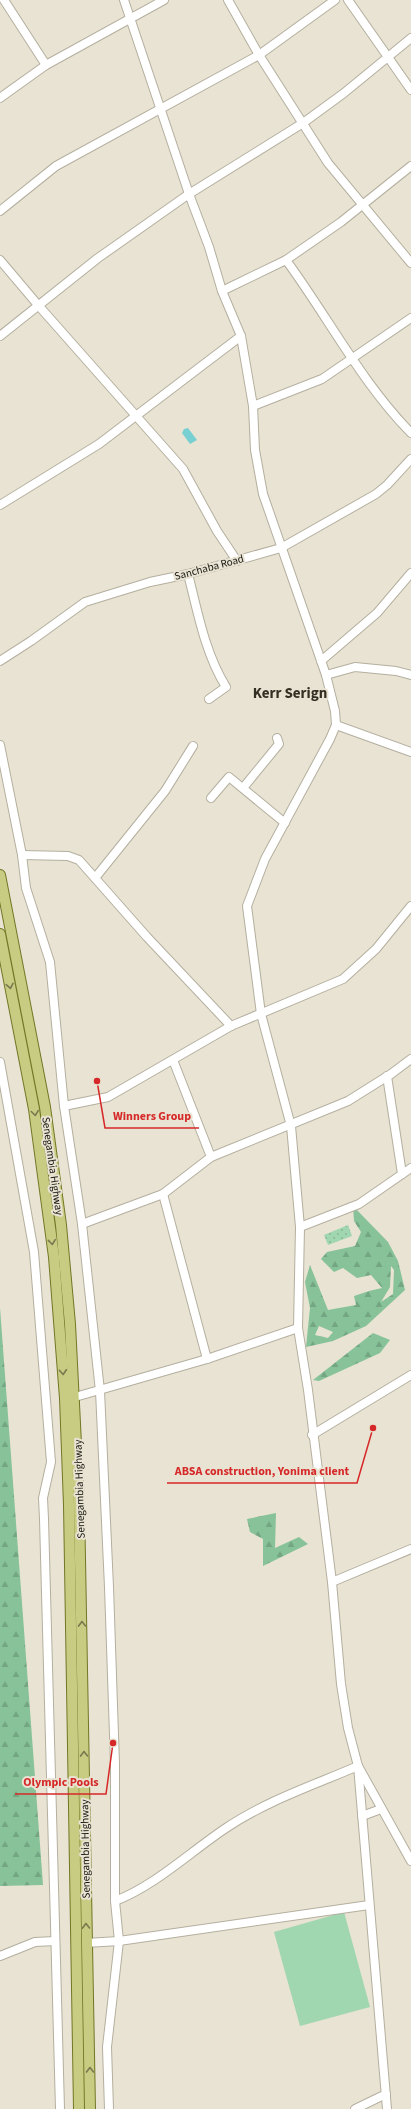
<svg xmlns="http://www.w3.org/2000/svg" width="411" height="2109" font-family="'Source Sans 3',sans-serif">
<defs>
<pattern id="grass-dots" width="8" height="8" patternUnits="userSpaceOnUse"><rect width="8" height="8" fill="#a0d6b0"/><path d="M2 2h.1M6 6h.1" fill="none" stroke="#89b796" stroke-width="1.8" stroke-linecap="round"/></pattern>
<pattern id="forest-firs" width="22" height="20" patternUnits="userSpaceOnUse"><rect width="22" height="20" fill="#87c299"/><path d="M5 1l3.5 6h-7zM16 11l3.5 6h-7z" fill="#74a683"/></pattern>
</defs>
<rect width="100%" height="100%" fill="#e8e3d2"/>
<polygon fill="url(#grass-dots)" points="348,1225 352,1236 328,1245 324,1235"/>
<g fill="url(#forest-firs)" fill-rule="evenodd">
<path d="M353,1206l35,36 10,19 7,29 -39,36 -33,15 -27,6 4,-39 -5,-26 5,-17 18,45 28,-5 -2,-9 15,-5 13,-3 -11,-13 -14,3 -14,-10 -9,4 -13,-13 6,-7 28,-6 6,-14 -7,-11zM391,1266l3,4 -1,24 -12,8 9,-15zM319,1326l14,6 -5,6 -13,-3z"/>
<polygon points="0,1308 43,1885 0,1886"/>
<polygon points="373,1333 390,1340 380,1353 319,1381 313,1380"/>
<polygon points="276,1513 275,1548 299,1537 308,1544 263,1566 263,1539 250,1532 247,1519"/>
</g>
<polygon fill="#a0d6b0" points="344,1912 370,2007 300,2026 274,1932"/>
<polygon fill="#78d0d2" points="188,428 197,440 190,444 182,433 184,429"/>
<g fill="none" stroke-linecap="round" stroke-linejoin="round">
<defs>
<g id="minor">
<polyline points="4,0 46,65"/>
<polyline points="124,0 189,194 209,247 222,291 241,336 253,406 255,450 263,494 326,675 335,711 336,725 330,739 265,859 247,906 261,1014 291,1126 300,1227 298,1328 308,1390 332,1582 341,1684 348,1728 358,1766 387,2109"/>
<polyline points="228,0 259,55 328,163 411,263"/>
<polyline points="348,0 411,90"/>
<polyline points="0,98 46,65 164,0"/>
<polyline points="0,211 56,166 259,55 335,0"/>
<polyline points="0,260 38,305 183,469 217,531 237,561"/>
<path d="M286,260c42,57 75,122 125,173"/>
<polyline points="222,291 286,260 341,222 411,166"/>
<polyline points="0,336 98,258 189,194 303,123 344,93 411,38"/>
<polyline points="253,406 322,379 411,318"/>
<polyline points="0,505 99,444 241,336"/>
<path d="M188,574c10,39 17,79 38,113l-17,12"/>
<polyline points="0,661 31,641 85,602 150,582 188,574 281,548 376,494 387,485 411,459"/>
<polyline points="321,661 377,613 411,573"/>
<polyline points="326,675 355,667 396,671 411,675"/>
<polyline points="336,725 411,752"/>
<polyline points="0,745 22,855 26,888 50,962 64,1106 82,1224 100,1391 109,1587 115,1764 115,1901 119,1941 107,2047 109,2109"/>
<polyline points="243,788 279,744 277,738"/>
<polyline points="211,798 229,777 285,823"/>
<polyline points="22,855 68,856 79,860 147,937 231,1026"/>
<polyline points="95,878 165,791 193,746"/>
<polyline points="173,1060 211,1157"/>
<polyline points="0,1062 34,1252 51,1462 43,1498 44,1519 60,2109"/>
<polyline points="387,1076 402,1174"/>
<polyline points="64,1106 108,1097 231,1026 343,979 376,949 411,906"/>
<polyline points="163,1194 207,1359"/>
<polyline points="82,1224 163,1194 211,1157 348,1101 391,1074 411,1059"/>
<polyline points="300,1227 359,1204 411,1168"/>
<polyline points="75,1397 207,1359 298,1328"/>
<polyline points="312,1435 411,1375"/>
<polyline points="332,1582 411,1549"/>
<polyline points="362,1816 381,1809"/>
<path d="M115,1901c41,-16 75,-49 111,-73 40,-27 88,-43 132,-62l53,95"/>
<polyline points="86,1943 119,1941 369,1905"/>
<polyline points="0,1956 35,1942 55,1941"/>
<polyline points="355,2109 386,2094"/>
</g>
<g id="major">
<polyline points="0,875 45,1107 61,1225 70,1324 79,1504 90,2109"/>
<polyline points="0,934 34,1109 54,1257 65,1398 69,1505 79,2109"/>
</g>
</defs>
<use href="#minor" stroke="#b4af9f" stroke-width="10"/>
<use href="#major" stroke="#727625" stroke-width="12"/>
<use href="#minor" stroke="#fff" stroke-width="8"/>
<use href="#major" stroke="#c8cc83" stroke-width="10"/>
</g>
<defs><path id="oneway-chevron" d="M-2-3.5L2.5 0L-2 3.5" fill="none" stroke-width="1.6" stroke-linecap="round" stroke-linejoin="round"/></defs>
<g stroke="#78794e">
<use href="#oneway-chevron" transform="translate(10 986) rotate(79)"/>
<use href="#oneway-chevron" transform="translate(35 1113) rotate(82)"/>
<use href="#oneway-chevron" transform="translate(52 1242) rotate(84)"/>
<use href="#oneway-chevron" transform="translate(63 1372) rotate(86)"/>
<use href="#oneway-chevron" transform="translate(82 1624) rotate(-91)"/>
<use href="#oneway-chevron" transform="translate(84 1754) rotate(-91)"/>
<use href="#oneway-chevron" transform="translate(86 1926) rotate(-91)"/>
<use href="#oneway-chevron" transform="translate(90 2070) rotate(-91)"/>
</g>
<g text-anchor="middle" stroke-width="4" stroke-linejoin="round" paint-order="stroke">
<g font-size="11" fill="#16140e" stroke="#e8e3d2">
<text transform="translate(209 567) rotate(-15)" y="4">Sanchaba Road</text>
<text transform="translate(53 1166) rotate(82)" y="4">Senegambia Highway</text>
<text transform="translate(79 1489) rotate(-92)" y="4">Senegambia Highway</text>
<text transform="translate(85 1849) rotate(-91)" y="4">Senegambia Highway</text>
</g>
<g font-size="15" font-weight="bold" fill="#332f22" stroke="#e8e3d2">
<text x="290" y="698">Kerr Serign</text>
</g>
</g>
<path fill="none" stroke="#d62828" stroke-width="1.5" d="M97 1081L105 1128H199M373 1428L357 1483H167M113 1743L106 1794H15"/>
<g fill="#d62828" stroke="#e8e3d2" stroke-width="1.5">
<circle cx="97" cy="1081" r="4"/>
<circle cx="373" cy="1428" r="4"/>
<circle cx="113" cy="1743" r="4"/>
</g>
<g font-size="12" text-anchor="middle" font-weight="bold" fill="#d62828" stroke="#e8e3d2" stroke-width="4" stroke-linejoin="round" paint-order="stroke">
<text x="152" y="1120">Winners Group</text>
<text x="262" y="1475">ABSA construction, Yonima client</text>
<text x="61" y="1786">Olympic Pools</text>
</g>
</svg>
